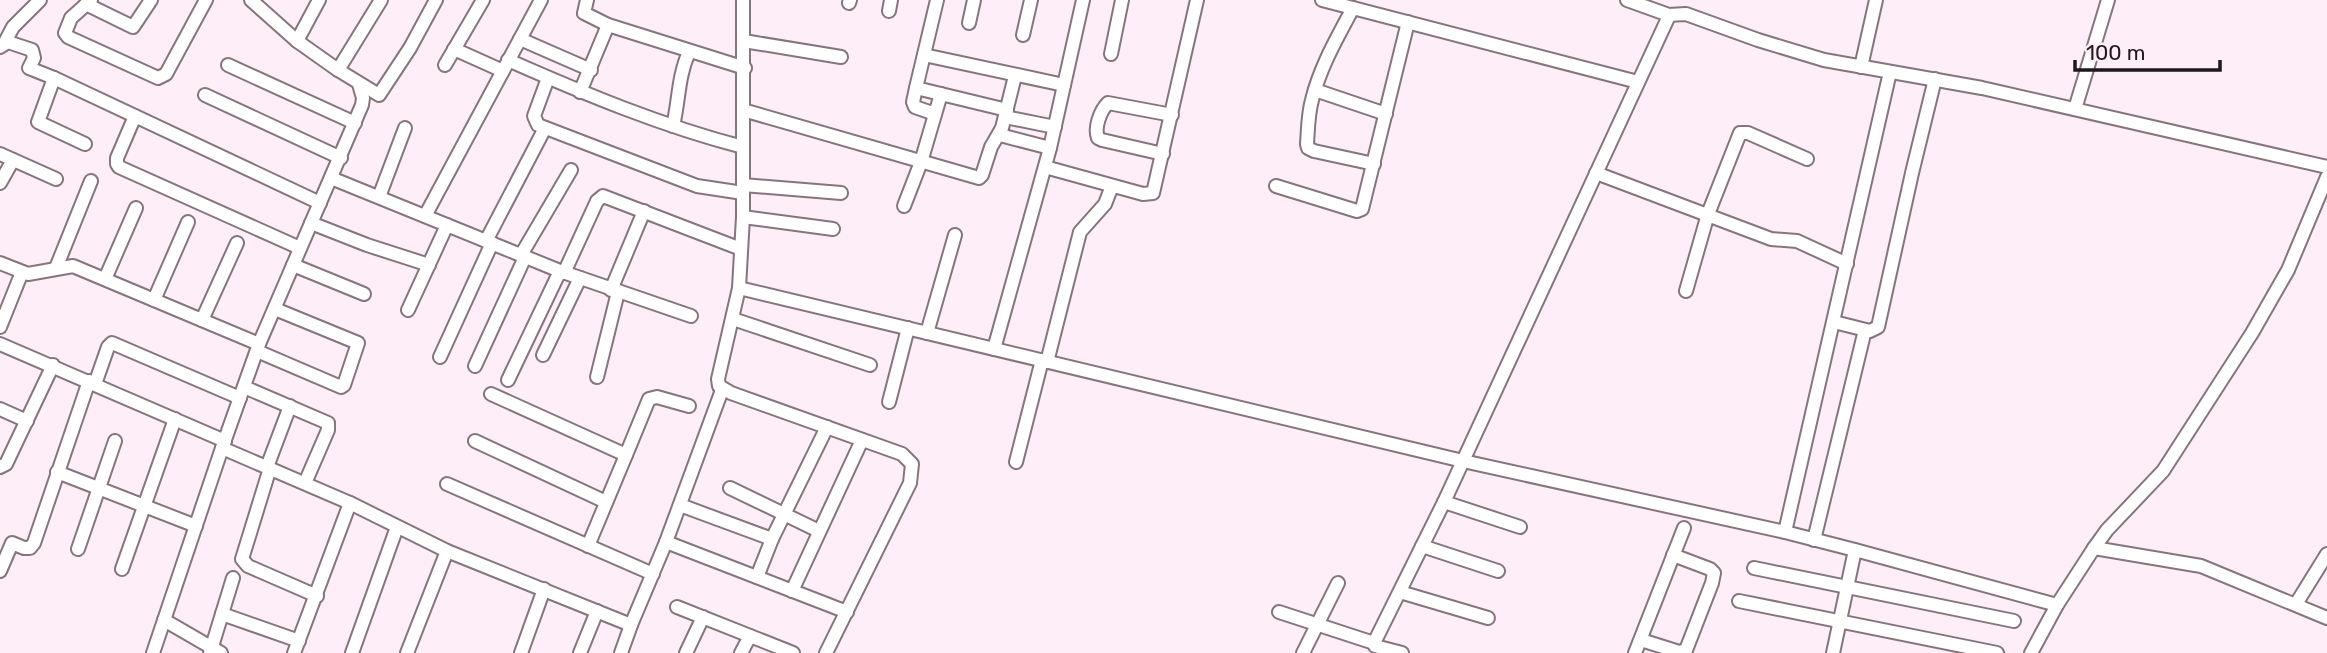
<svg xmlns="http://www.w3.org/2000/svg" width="2327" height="653" font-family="Rubik,sans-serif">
<rect width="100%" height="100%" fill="#feeef8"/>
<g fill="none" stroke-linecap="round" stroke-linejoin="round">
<defs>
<g id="minor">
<polyline points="91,0 71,18 65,33 68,37 158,78 166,74 206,0"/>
<polyline points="251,0 297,41 338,70 379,95 410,48 436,0"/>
<polyline points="587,0 584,13 608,25 745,68"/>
<polyline points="743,0 743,217 739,288 718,379 719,386 731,393 902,454 912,464 910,483 826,653"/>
<polyline points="937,0 916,88 1007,110"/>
<polyline points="1322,0 1638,82"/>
<polyline points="849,3 850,0"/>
<polyline points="86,4 133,27 151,0"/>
<path d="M1353,8c-16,30 -33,59 -41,92 -4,14 -4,30 -5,44l1,4 6,3 60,13"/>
<polyline points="889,11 891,0"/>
<polyline points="1668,15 1686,14 1758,40 1824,60 1982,88 2327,167"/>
<polyline points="969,23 974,0"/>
<polyline points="1023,35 1031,0"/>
<polyline points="520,39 591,70"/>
<polyline points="297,41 319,0"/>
<polyline points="744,41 841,57"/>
<polyline points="5,42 13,27 40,0"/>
<polyline points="0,47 8,42 32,50 34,58 29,68 54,78"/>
<polyline points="454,49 503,71"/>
<polyline points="1111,54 1122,0"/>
<polyline points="924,55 1064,85"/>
<path d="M508,60c77,34 154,66 235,87"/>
<polyline points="228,65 355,123"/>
<polyline points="445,65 483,0"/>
<polyline points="1861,67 1876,0"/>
<polyline points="338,70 381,0"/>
<polyline points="548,78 534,116 538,125 697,186 743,193"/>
<polyline points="359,84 363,98 362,105 259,344 222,448 350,503 447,551 631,625 666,542 722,390"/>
<polyline points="916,88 913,102 915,107 935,114"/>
<polyline points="1315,90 1386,114"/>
<polyline points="580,92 608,25"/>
<polyline points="205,95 341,158"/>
<polyline points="2075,109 2108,0"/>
<polyline points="743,110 979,178 982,175 991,147 1002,128 1015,76"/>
<polyline points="135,116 117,158 117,164 119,167 300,248"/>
<polyline points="1005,117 1055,127"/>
<path d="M673,126c6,-25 5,-50 16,-74"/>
<polyline points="1000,135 1050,148"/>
<polyline points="85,144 38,122 54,78 320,203"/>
<polyline points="0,154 56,179"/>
<path d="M1163,154l-61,-14 -4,-2c-4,-10 2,-27 10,-35l64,12"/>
<polyline points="1045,167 1143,194 1153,193 1197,0"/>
<polyline points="1596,173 1771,239 1797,241 1847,264"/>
<polyline points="331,178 560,271 691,316"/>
<polyline points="0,183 13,160"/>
<polyline points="743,185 841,193"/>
<polyline points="1276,186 1357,211 1362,209 1408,22"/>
<polyline points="379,197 405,128"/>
<polyline points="904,206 921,162 941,94"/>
<polyline points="425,216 541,0"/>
<polyline points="743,217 833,229"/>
<polyline points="311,223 367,245 429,265"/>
<polyline points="486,241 545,128"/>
<polyline points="521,255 571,170"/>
<polyline points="0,263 28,274 73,266 259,344"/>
<polyline points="293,265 364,294"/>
<polyline points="56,268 91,181"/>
<polyline points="564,273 597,201 603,196 741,249"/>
<polyline points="105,279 136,208"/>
<polyline points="739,288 1463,461 1785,532 1855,550 2057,605"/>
<polyline points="611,290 644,211"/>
<polyline points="1686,291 1708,214 1740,133 1748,133 1807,159"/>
<polyline points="154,300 188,222"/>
<polyline points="408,310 447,225"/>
<polyline points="733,319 870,365"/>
<polyline points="202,320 237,243"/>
<polyline points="1834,322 1870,331 1878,327 1912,173 1935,79"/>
<polyline points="0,327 22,272"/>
<polyline points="927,333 955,235"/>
<polyline points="0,344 225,441"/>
<polyline points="994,349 1050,148 1083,0"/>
<polyline points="257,351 341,387 344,385 358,343 275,309"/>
<polyline points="543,355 580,278"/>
<polyline points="440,357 492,243"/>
<polyline points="1047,362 1080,232 1105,204 1112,186"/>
<polyline points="475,366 525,257"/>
<polyline points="597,377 618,292"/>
<polyline points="508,380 560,271"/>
<polyline points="95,384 108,347 112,343 240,398"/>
<polyline points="244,387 328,423 328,430 305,483"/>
<polyline points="491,394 626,455 588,546"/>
<polyline points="889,402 908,328"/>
<polyline points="0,409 27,421"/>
<polyline points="475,441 606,502"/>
<polyline points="626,455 649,399 657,397 689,406"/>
<polyline points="1016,462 1042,360"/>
<polyline points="0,467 6,464 53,365"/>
<polyline points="267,467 290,406"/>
<polyline points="270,468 242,559 248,566 317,596"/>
<polyline points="57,472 196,526"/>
<polyline points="447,484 653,574"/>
<polyline points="730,488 819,531"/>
<polyline points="1444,502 1520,527"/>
<polyline points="680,505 772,539 827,427"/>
<polyline points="1785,532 1890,72"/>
<polyline points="1814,540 1865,330"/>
<polyline points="666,542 847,612"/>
<polyline points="1422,546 1498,571"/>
<polyline points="2094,548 2201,566 2327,618"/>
<polyline points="78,549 115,441"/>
<polyline points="1754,568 2014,621"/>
<polyline points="122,569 175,419"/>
<polyline points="0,571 12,543 24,548 30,548 34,543 89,381"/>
<polyline points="757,577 772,539"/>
<polyline points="792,591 862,440"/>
<polyline points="1400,592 1488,618"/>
<polyline points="1739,601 1997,653"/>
<polyline points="2296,604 2327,554"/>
<polyline points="677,607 793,653"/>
<polyline points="1279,612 1374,643"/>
<polyline points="222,614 299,641"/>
<polyline points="164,620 221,653"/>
<polyline points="1641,640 1679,652 1686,650 1712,583 1714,573 1710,569 1673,555"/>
<polyline points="153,653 222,448"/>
<polyline points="210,653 233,578"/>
<polyline points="294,653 350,503"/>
<polyline points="352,653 397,527"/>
<polyline points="407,653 447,551"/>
<polyline points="521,653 544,589"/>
<polyline points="580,653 597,611"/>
<polyline points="621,653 631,625"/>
<polyline points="686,653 703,617"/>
<polyline points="741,653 750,636"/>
<polyline points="1303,653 1338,583"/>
<polyline points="1402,653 1375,646 1374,643 1444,502 1668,18 1666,14 1627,0"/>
<polyline points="1635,653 1684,528"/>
<polyline points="1833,653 1855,550"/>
<polyline points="2031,653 2057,605 2094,548 2107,530 2163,471 2252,333 2288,270 2327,177"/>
</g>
</defs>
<use href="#minor" stroke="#86747f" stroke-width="16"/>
<use href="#minor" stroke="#fff" stroke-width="12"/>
</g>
<path d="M2075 60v10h145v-10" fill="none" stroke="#1f181c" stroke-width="3.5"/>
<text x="2086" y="60" font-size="21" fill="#1f181c" stroke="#feeef8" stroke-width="5" paint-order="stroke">100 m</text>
</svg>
